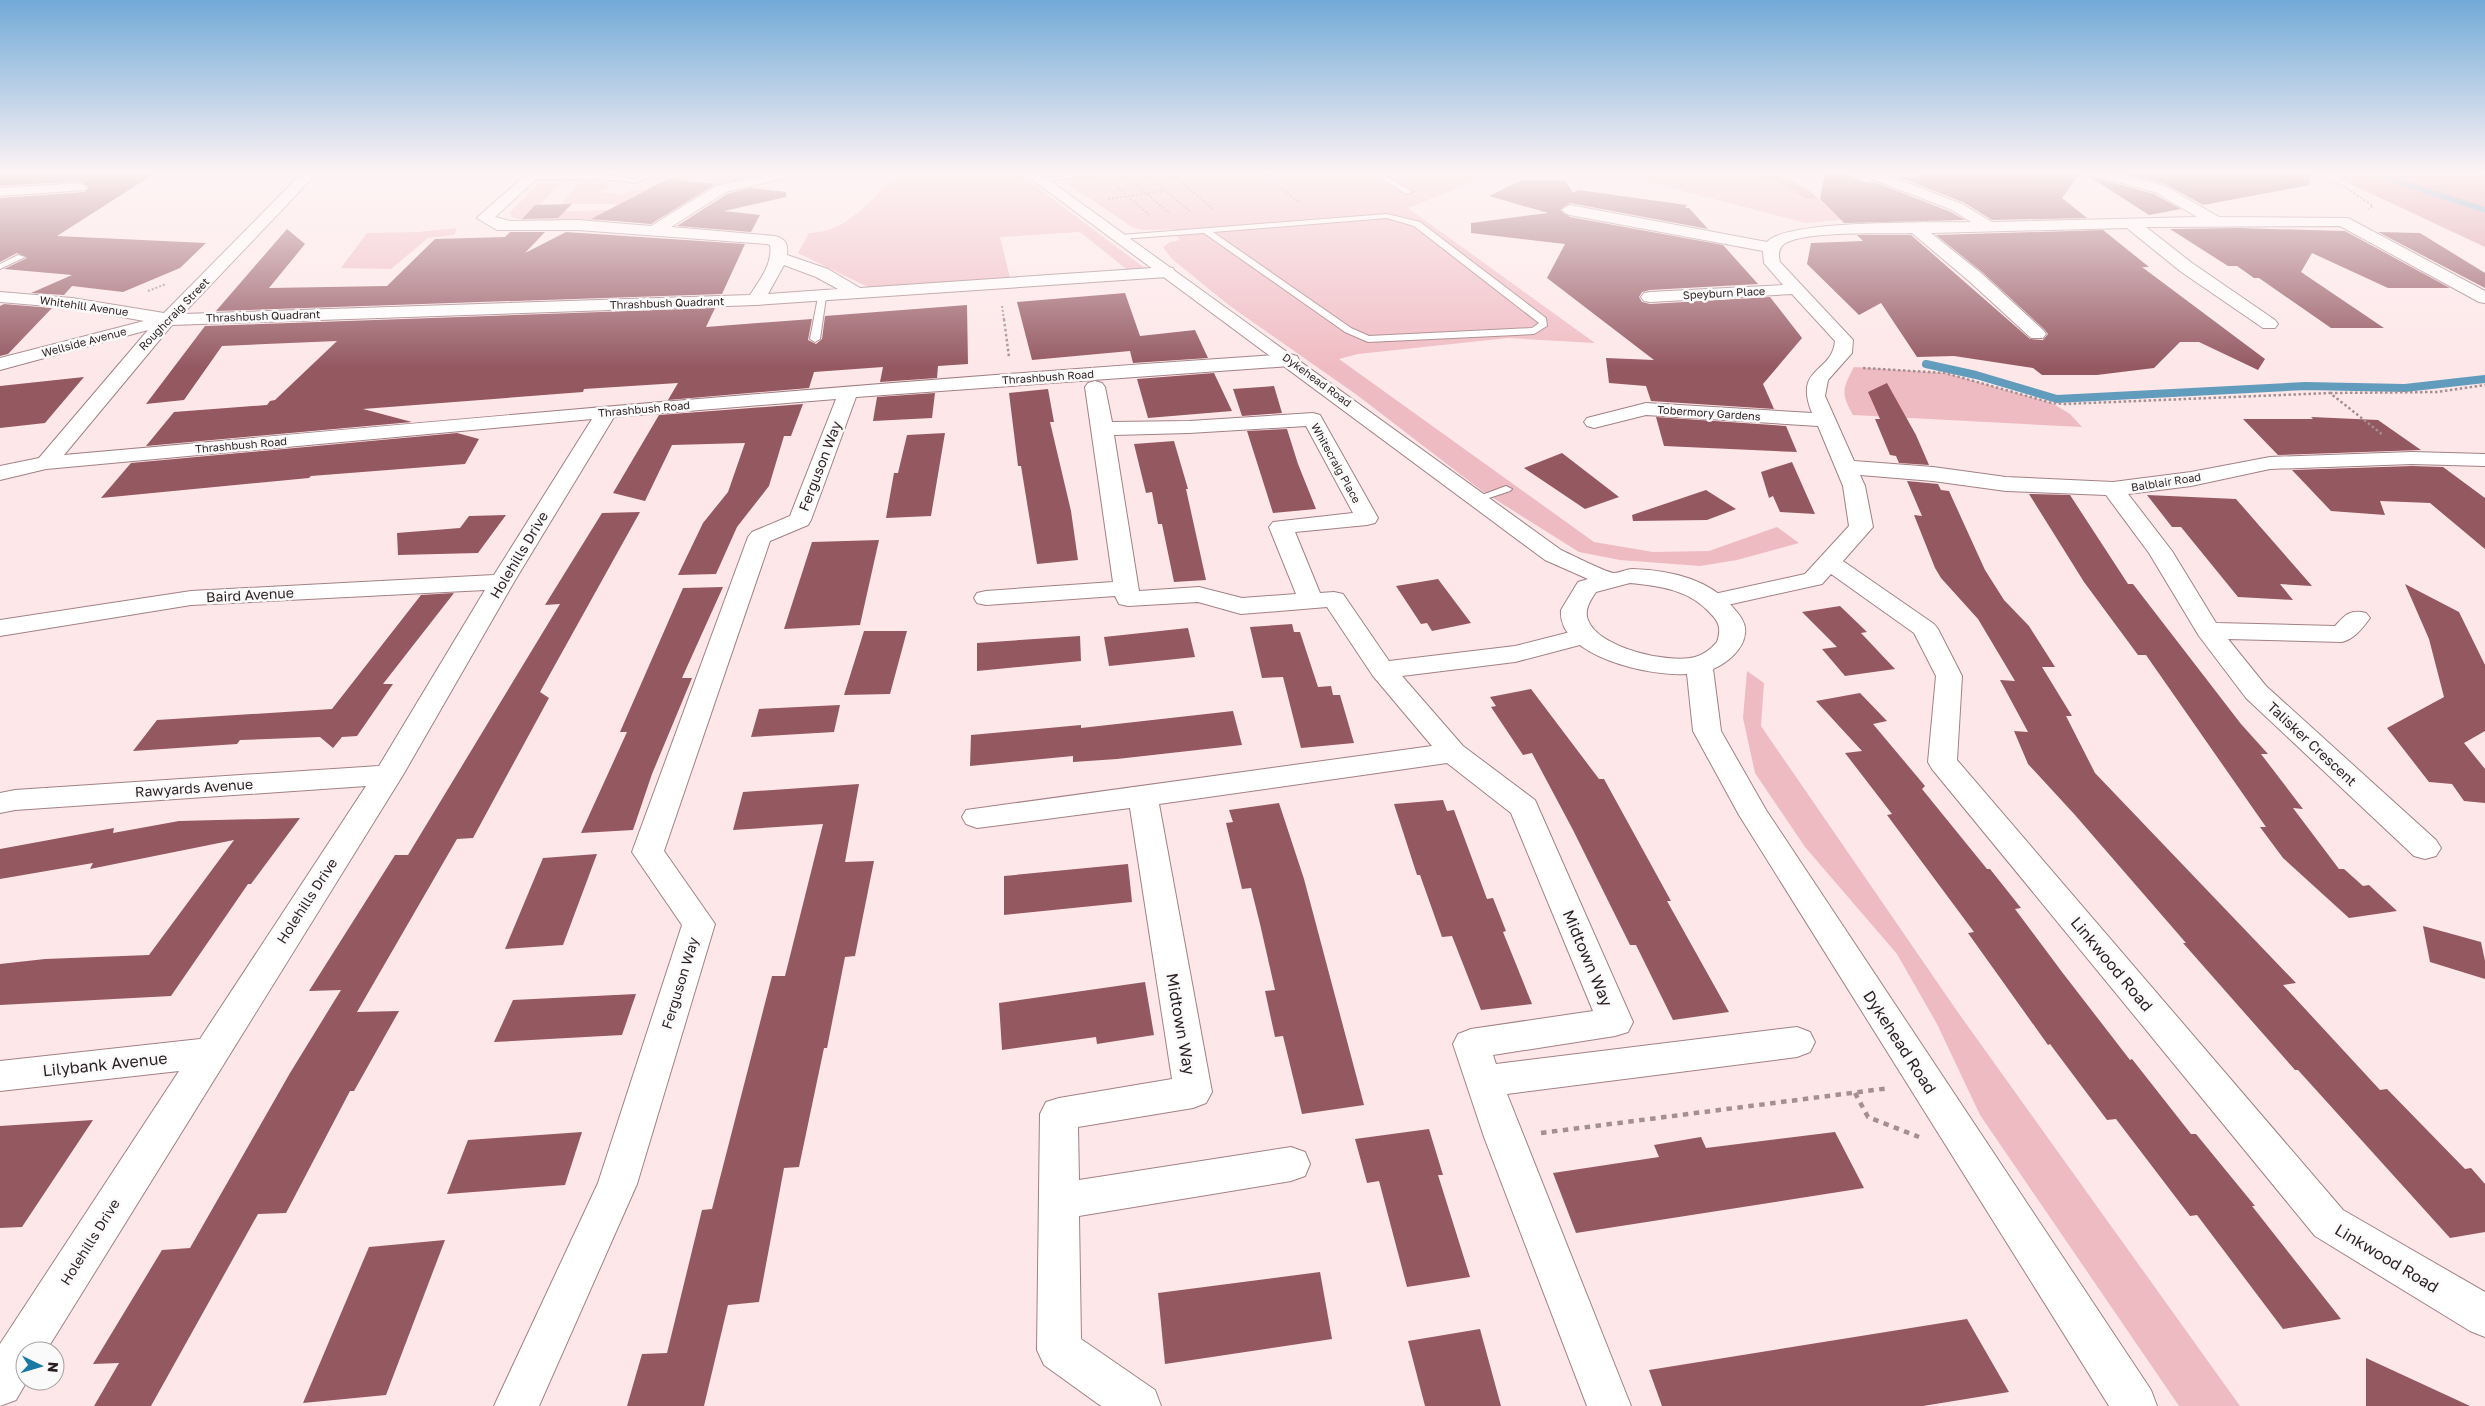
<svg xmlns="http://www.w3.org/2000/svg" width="2485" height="1406" font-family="'Golos Text',sans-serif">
<rect width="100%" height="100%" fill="#fde7e9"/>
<g fill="#efbbc2" fill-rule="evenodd">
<polygon points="550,172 585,172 583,174 601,174 603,172 646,172 642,174 630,173 623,176 601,174 546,175"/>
<path d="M668,172h99l-45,12 -54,31 -17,6 -128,-1 -11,-3 -2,-5 34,-33 66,3 -3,6 -9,4 25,3 9,-5h14l22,-12 -8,-2zM704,174l15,1 -35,21 -3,-9zM563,180h19l-21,24h57l-6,6 -82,2 10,-7z"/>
<path d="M898,172h119l129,97 -16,3 -50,-40 -80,5 10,41 -140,10 -72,-35 11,-20c40,-1 63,-35 89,-61z"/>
<polygon points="1050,172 1499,172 1408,208 1595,343 1508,338 1358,354 1339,359 1594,542 1653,552 1709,551 1777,527 1799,543 1737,560 1700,566 1620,560 1579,552 1482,491 1357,395 1230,306 1172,259 1163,247 1170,242 1180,240 1172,229 1142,230 1132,227"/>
<polygon points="1628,172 1752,172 1785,185 1806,199 1818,198 1841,220 1806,223 1617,174"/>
<polygon points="457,228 454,235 428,238 391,269 341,268 367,233 418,232"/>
<path d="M1854,367l91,6 107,30 18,11 12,13 -229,-12c-12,-21 -11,-26 1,-48z"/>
<polygon points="1747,671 1764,683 1761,726 1957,1011 2240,1406 2179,1406 1980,1115 1937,1024 1897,954 1805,847 1755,773 1743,718"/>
</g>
<g fill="#d7969f">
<path d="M1752,172c24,0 48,10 66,26l-12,1 -21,-14z"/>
<polygon points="2325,172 2485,172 2485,247"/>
</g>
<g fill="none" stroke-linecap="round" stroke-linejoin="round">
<polyline stroke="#619cbd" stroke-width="5.5" points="2368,172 2485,210"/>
<polyline stroke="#619cbd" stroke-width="8" points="1926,364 1976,375 2057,399 2305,386 2405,388 2485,379"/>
</g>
<g fill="#945861">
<polygon points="44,172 157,172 57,236 206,243 180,268 123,292 72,286 64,295 31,293 72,275 4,269 27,258 17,253 0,262 0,198 85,192 89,187 80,181 0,186 0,174"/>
<polygon points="1825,172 1837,172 1865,182 1877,183 1951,212 1965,220 1844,223 1820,199"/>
<polygon points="1936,172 2081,172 2062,198 2087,218 1992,220 1963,202 1901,178"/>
<polygon points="2082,172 2088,172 2092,177 2154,194 2181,209 2149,215"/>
<polygon points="2118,172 2309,172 2310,185 2203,205 2165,184"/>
<polygon points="668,179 715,184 651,224 591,219"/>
<polygon points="1522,180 1565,180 1573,193 1578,190 1687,205 1685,208 1689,208 1708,229 1570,203 1560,210 1570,217 1723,245 1758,284 1650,290 1642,292 1639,297 1642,302 1650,304 1770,297 1802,338 1763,384 1774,409 1651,401 1646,386 1609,383 1606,358 1654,360 1547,278 1565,244 1471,233 1471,223 1548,213 1489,196"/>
<polygon points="750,188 786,192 786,197 724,211 760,215 751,232 677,226 727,194"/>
<polygon points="572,204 558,218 522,219 535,205"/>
<polygon points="2239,228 2345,231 2450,288 2388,288 2312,253 2301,272 2384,328 2331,328 2259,278 2254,278 2237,266 2228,266 2170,229"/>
<polygon points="287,229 305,244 269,288 387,286 435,239 505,237 510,232 545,232 525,253 566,232 745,244 722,294 216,311"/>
<polygon points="2103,230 2149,267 2142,267 2265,359 2258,370 2199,342 2180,342 2154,368 2097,375 2042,375 2033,368 1954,356 1917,357 1881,303 1859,315 1807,264 1811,243 1863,241 1857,235 1911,235 2030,339 2043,340 2048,334 2044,329 1982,272 1936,235"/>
<polygon points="2378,232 2420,233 2485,273 2485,288"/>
<polygon points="1125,293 1140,336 1195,330 1208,358 1133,363 1130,351 1032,360 1017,302"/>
<polygon points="4,304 52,308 8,354 0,356 0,306"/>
<polygon points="967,305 968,364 938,366 937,378 880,382 883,367 814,372 809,388 668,400 678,383 584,389 583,392 363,409 412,422 146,446 174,412 267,405 270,401 275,400 337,341 222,346 184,400 146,404 205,326 715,308 706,327 812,319 808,340 816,344 822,339 825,316"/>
<polygon points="1214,373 1232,411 1148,418 1137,379"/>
<polygon points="84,377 45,423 0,428 0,386"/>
<polygon points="1887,383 1916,435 1929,465 1899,463 1896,456 1890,455 1875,419 1880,419 1868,392"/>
<polygon points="1274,386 1282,413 1242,416 1233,389"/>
<polygon points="1048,389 1054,422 1050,422 1071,511 1078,560 1037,564 1021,466 1018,466 1009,393"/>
<polygon points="935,393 932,418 873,421 877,397"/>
<polygon points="803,404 791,436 784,436 769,486 737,527 716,574 678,575 703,523 728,492 745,443 672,445 645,501 613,493 659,415"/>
<polygon points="1656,417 1786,426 1797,452 1664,446"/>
<polygon points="2311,417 2378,420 2421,450 2278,455 2243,419 2313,419"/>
<polygon points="1287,429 1298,464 1316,509 1273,513 1247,431"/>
<polygon points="457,433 479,439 465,464 311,476 309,478 101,498 131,463"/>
<polygon points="945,433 931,516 886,518 894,473 898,473 907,435"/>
<polygon points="1174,441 1188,489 1186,489 1206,580 1174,582 1162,524 1158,524 1152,492 1146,493 1134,444"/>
<polygon points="1562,453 1619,497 1585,509 1524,468"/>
<polygon points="1792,462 1815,514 1780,512 1773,496 1769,498 1761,472"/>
<polygon points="2412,466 2443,467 2485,498 2485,549 2430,503 2380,501 2385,515 2331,511 2292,470"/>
<polygon points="1907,481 1938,484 1941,490 1949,491 1985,570 2004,600 2029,626 2055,667 2042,667 2072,716 2066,716 2095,773 2296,983 2283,985 2380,1090 2387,1089 2465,1169 2471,1168 2485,1184 2485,1232 2450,1238 2298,1070 2295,1070 2183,943 2186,943 2075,815 2028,764 2014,731 2028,732 2000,680 2015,681 1978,619 1941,578 1935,568 1914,515 1922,516"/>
<polygon points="1706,490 1736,509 1707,520 1633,521 1632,515"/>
<polygon points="2029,494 2070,495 2128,584 2133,584 2241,724 2268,754 2261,754 2303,809 2293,808 2339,869 2344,869 2363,886 2369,885 2397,911 2349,918 2283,858 2260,827 2266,827 2146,655 2138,655 2084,582"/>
<polygon points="2147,495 2236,499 2312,586 2280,584 2293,600 2238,597 2181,527 2172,527"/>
<polygon points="640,512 540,692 549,698 473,838 457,839 357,1012 399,1011 354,1091 350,1091 286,1213 258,1214 151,1406 94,1406 119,1363 93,1364 162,1250 190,1248 290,1073 341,990 309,991 395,855 408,855 560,604 545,605 602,513"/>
<polygon points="506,515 478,553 398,555 397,533 460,528 469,516"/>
<polygon points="879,540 860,625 784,629 812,542"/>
<polygon points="1438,579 1471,623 1432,631 1427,623 1421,624 1396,586"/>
<polygon points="2405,584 2459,612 2485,665 2485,731 2464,743 2485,769 2485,803 2464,801 2452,784 2429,782 2387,728 2444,697 2429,639"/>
<polygon points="723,587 682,678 692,678 652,774 633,830 581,833 627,732 620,732 683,588"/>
<polygon points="454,593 383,684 393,684 357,736 342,737 333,748 320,737 240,740 237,744 133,751 157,720 332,709 421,595"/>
<polygon points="1840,606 1867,632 1861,633 1895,669 1845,676 1822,649 1837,647 1802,612"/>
<polygon points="1292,624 1294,632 1300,632 1318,687 1331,686 1333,695 1340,695 1354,743 1301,748 1283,677 1262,678 1250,627"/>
<polygon points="1188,628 1195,657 1109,666 1104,637"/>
<polygon points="864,631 907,631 890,694 844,695"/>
<polygon points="1080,636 1081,661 977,671 977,643"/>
<polygon points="1531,689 1599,779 1604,779 1671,901 1667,901 1729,1012 1673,1020 1636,945 1630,945 1573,830 1532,753 1523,755 1491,707 1496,706 1490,697"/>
<polygon points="1860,693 1887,721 1873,724 1925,786 1922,789 1987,869 1990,869 2021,908 2015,909 2062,972 2130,1060 2132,1059 2191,1134 2196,1134 2255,1206 2252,1206 2341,1319 2283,1329 2197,1215 2190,1216 2116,1119 2107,1120 2050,1044 2048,1045 1968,933 1974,932 1887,815 1892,814 1845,753 1862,751 1816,701"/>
<polygon points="840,705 834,732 751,737 759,709"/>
<polygon points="1233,711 1242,745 1117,759 1073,762 1073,756 970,766 971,735 1081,725 1081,728"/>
<polygon points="859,784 845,862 874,861 855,956 845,957 827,1048 824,1048 799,1167 784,1168 759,1302 728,1305 704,1406 627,1406 642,1354 667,1353 702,1210 712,1209 772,976 785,976 823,824 733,830 743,792"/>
<polygon points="1443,800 1447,811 1454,810 1487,899 1493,898 1506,931 1503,932 1532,1004 1481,1010 1452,936 1442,937 1420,875 1417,875 1394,804"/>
<polygon points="1279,803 1304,879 1364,1105 1302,1114 1283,1036 1275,1037 1265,991 1275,990 1260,924 1251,888 1242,889 1226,823 1233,822 1229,810"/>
<polygon points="300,818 251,884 248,884 171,996 0,1005 0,964 45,959 149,955 234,840 90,869 93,863 0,879 0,849 114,828 113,833 179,821"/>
<polygon points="597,854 563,945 505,949 543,858"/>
<polygon points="1128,864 1132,902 1004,915 1004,876"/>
<polygon points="2423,926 2481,942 2485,961 2485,979 2430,962"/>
<polygon points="1145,982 1154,1035 1097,1044 1096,1037 1002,1050 999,1003"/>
<polygon points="636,994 622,1035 494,1042 513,1000"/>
<polygon points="93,1120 22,1227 0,1228 0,1126"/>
<polygon points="1429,1129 1443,1175 1438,1175 1470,1277 1407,1287 1379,1181 1367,1183 1355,1139"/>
<polygon points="582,1132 565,1185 447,1194 468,1140"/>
<polygon points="1835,1132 1864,1188 1576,1233 1553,1173 1659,1157 1654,1145 1701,1137 1706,1148"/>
<polygon points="445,1240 386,1395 303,1403 369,1247"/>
<polygon points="1320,1272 1332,1339 1165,1364 1158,1293"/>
<polygon points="1967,1319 2009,1392 1923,1406 1662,1406 1649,1370"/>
<polygon points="1480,1329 1501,1406 1425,1406 1408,1341"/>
<polygon points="2366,1358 2470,1406 2366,1406"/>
</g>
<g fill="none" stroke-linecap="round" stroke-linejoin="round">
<defs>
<g id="lane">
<polygon points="649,172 658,172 636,183 614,180 530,179 526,177 530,175 614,176 635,179"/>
<polygon points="1093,172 1111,172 1042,182 1038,180"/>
<polygon points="1371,172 1379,172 1413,192 1406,194"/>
<path d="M1387,214l33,8 126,96 1,8 -13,8 -166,8 -23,-10 -141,-99 -83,6 -4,-2 4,-2zM1387,218l27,8 125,97 -7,5 -163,8 -18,-8 -138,-96z"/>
<polygon points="18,255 25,257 0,269 0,264"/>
<polygon points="822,294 826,297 820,339 815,342 810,339 818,297"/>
<polygon points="1506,486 1512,489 1510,491 1477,502 1471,499"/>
</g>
<g id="street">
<path d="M303,172h15l-135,142 567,-19c10,-15 23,-32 20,-50l-3,-1 -189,-14h-81l-20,-12 3,-3 49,-43h15l-49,45 15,4 68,-1 73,6 65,-40 60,-14h23l-2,3 -71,17 -55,35 104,9c11,3 13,8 12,19l41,14 32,19 307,-21 6,1 2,4 -2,4 -6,1 -411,28 -584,20 -108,130c409,-37 817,-74 1226,-101l7,2 2,4 -2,4 -7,2 -434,31 -45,123 -3,5 -38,16 -106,310 51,73 -78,260 -98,222h-45l104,-223 84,-258 -50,-73 116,-315 4,-5 38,-16 46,-117 -222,18 -100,165 -111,193 -357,576h-21v30h2l-11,19 -16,6v-62l179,-273 -179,20v-30l200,-22 166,-253 -351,24 -15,3v-20l15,-3 364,-24 106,-176 -294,15 -191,31v-16l191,-29 303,-16 98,-156 -546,50 -46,11v-14l39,-8 109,-128 -148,40v-12l144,-37 -72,-13 -72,-6v-10l72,6 92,15zM784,265l32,12 22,12 -70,5z"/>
<path d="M1860,172h19l83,32 30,18 205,-5 -42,-25 -63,-17 -2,-3h22l53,14 54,31 129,1 137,73v12l-6,-1 -139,-76 -194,1 46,36 83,57 3,4 -3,4h-12l-83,-57 -53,-43 -196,5 50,40 62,57 3,4 -3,4h-12l-62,-57 -57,-48c-27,1 -108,-3 -128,11 -6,5 -6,11 -4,18l73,78 -1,13 -24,27 -3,16 29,65 79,6 73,10 107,5 78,-10 79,-15 142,-5 73,2v12l-73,-2 -142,5 -79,17 -63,8 44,57 44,72 119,3c10,-11 15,-17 31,-13l4,5c-8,11 -16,21 -28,24l-114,-3 38,47 170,154 5,8 -5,8 -11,3 -11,-3 -168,-158 -47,-62 -50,-83 -43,-58 -100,-4 -73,-10 -73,-6 5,11 8,41 -30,34 91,63 4,5 24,47 -5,84 386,450 142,82v45l-15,-6 -155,-95 -383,-467 -4,-7 8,-86 -22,-43 -83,-59 -9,10 -108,24 -9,-2 -3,-5 3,-5 100,-22 44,-48 -6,-40 -25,-60 -172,-11 -52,13 -7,-2 -3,-4 3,-4 59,-15 166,10c-19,-47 20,-39 23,-72l-43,-47 -142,8 -6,-1 -3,-4 3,-4 6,-1 133,-7 -19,-22 -1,-12 -193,-36 -5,-2 -3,-3 3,-3 5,-2 197,37c19,-23 170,-19 204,-20l-19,-12 -90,-35z"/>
<polygon points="80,183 87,187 85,190 0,196 0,188"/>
<path d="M1095,381l7,2 3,4 7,35 77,-1 124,-8 7,2 58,103 -3,5 -8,2 -72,7 25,61 14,-1 9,2 46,67 126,-15 71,-18 9,3 4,5 -4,5 -80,21 -113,14 61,70 72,54 98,222 -5,10 -13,4 -122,19 3,9 301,-37 13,5 5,10 -5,10 -13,5 -290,37 124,312h-44l-103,-269 -31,-93 5,-10 13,-5 122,-18 -82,-198 -64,-50 -288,41 53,288 -6,11 -13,5 -115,19 1,53 212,-33 14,5 5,12 -5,12 -14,5 -212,35 2,123 74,51 6,16h-60l-57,-41 -7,-15 3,-236 6,-12 13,-4 113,-19 -42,-271 -153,20 -11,-4 -4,-7 4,-7 466,-64 -59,-70 -46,-69 -86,7 -43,-12 -70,4 -9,-2 -4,-8 -129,9 -9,-2 -3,-5 3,-5 9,-2 127,-9 -28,-195 3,-4zM1306,426l47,87 -80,9 -4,5 27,67 -54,4 -43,-11 -60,4 -25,-156 75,-2z"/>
</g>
<path id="secondary" d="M1022,172h16l523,378c11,5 44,22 53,23 6,0 12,-4 18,-4 35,1 74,9 98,35 8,9 17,18 15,30 -2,16 -18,29 -32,35l8,62 45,79 385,580 6,16h-48l-370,-591 -46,-84 -6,-57c-34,3 -130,-17 -126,-64l17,-28 10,-3 -43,-19zM1630,583c31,3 60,7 81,31 9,9 10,16 6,28 -6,7 -14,13 -22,15 -26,7 -97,-9 -107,-37 -4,-10 2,-19 8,-28z"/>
</defs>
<use href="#lane" stroke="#a28185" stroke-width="2"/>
<use href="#street" stroke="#a28185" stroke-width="2"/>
<use href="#secondary" stroke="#a28185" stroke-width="2"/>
<g stroke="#a29092" stroke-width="2" stroke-dasharray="2 2" stroke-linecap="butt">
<polyline points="1142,172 1190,211"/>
<polyline points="1169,172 1213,209"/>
<polyline points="1258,172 1299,202"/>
<polyline points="2298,172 2342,185 2373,206 2368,209"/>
<polyline points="1126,176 1169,213"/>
<polyline points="1118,188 1149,215"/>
<polyline points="1108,199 1164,191"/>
<polyline points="148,291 166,284"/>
<polyline points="1002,306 1004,320"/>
</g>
<g stroke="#a29092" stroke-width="2.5" stroke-dasharray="2.5 2.5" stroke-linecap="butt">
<polyline points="1004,319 1009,357"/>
<polyline points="1863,368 1945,373 2052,403 2065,404 2330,393 2383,435"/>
<polyline points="2330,393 2437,392 2485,385"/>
</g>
<g stroke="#a29092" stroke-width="4.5" stroke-dasharray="5.5 5.5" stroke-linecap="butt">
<polyline points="1855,1093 1868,1117 1919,1137"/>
<polyline points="1541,1133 1890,1088"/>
</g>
<use href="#lane" fill="#fff" fill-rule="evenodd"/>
<use href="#street" fill="#fff" fill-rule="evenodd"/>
<use href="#secondary" fill="#fff" fill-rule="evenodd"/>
</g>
<linearGradient id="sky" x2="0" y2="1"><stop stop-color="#72aad7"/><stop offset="0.47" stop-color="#fef4f5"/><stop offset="1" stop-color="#fef4f5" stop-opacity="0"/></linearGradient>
<rect width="2485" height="368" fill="url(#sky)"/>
<g text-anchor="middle" stroke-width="5" stroke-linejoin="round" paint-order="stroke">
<g font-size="11" fill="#2c1f21" stroke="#fafafa">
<text transform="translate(1724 293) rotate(-3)" y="4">Speyburn Place</text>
<text transform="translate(667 303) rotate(-2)" y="4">Thrashbush Quadrant</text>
<text transform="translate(84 306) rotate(8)" y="4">Whitehill Avenue</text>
<text transform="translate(174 314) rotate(-46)" y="4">Roughcraig Street</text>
<text transform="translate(263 316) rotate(-2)" y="4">Thrashbush Quadrant</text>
<text transform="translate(84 342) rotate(-15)" y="4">Wellside Avenue</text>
<text transform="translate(1048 377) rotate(-4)" y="4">Thrashbush Road</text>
<text transform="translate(1317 380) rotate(36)" y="4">Dykehead Road</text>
<text transform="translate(644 409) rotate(-5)" y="4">Thrashbush Road</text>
<text transform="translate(1709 413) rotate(4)" y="4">Tobermory Gardens</text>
<text transform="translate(241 445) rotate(-5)" y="4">Thrashbush Road</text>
<text transform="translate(1336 463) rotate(61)" y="4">Whitecraig Place</text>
<text transform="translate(2166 482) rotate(-9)" y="4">Balblair Road</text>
</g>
<g font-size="14" fill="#2c1f21" stroke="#fafafa">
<text transform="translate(820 466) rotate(-69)" y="5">Ferguson Way</text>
<text transform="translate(519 555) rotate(-59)" y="5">Holehills Drive</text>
<text transform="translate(250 595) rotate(-3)" y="5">Baird Avenue</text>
<text transform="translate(2312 744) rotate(43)" y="5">Talisker Crescent</text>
<text transform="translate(194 788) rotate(-4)" y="5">Rawyards Avenue</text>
<text transform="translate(307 901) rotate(-57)" y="5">Holehills Drive</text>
<text transform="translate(680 983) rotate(-73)" y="5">Ferguson Way</text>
<text transform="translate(90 1242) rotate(-58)" y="5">Holehills Drive</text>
</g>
<g font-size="16" fill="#2c1f21" stroke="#fafafa">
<text transform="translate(1588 958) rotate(67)" y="6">Midtown Way</text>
<text transform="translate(2112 964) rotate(50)" y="6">Linkwood Road</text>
<text transform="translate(1181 1024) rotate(80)" y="6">Midtown Way</text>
<text transform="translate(1900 1042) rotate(57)" y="6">Dykehead Road</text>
<text transform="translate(105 1064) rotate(-6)" y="6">Lilybank Avenue</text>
<text transform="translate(2387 1258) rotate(31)" y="6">Linkwood Road</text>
</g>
</g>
<g transform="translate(40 1366) rotate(95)"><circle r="24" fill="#fafafa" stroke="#a8a2a3"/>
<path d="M0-4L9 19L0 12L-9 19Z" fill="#1879a5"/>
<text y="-8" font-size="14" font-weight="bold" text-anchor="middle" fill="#2c1f21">N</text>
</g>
</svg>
